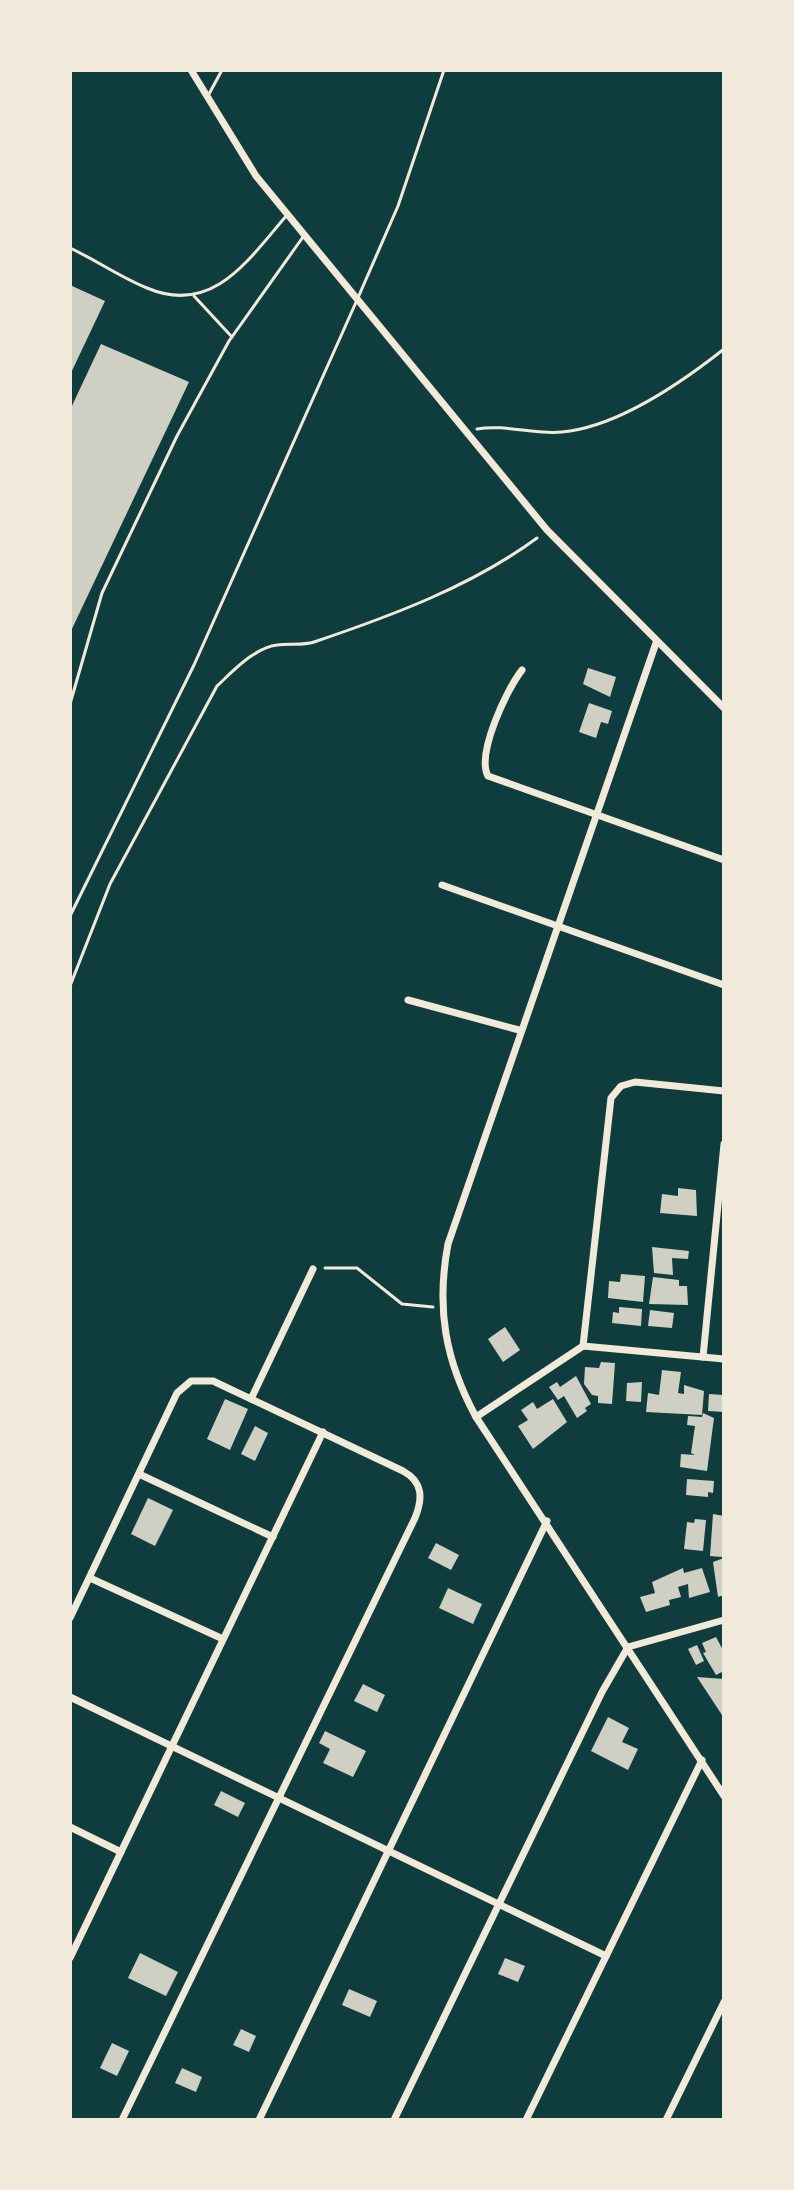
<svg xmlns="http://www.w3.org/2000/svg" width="794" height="2190" font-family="'Source Sans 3',sans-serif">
<rect width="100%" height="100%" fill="#0f3d3e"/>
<g fill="#cfcfc3">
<polygon points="70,285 105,301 70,375"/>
<polygon points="101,344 189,382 70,633 70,410"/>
<polygon points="588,668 616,677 610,697 583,684"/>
<polygon points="589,703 612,711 608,724 601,722 596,738 579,732"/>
<polygon points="678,1188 696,1190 697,1216 660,1213 662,1194 678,1196"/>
<polygon points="652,1247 689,1251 688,1259 672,1258 673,1275 654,1273"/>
<polygon points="621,1274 645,1276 643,1302 608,1298 609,1281 620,1282"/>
<polygon points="653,1277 679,1280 679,1286 687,1286 688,1305 649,1304"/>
<polygon points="619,1307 642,1309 641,1326 612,1323 613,1312 619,1313"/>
<polygon points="650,1310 674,1313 672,1328 648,1326"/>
<polygon points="505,1327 520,1350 503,1362 488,1339"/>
<polygon points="601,1362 615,1363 612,1404 598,1403 598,1396 592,1395 584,1384 585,1367 599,1368"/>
<polygon points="662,1370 681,1372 678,1393 684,1394 684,1385 704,1391 702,1415 646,1412 648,1393 659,1395"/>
<polygon points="576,1376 591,1404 585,1408 587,1411 577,1418 564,1396 558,1400 549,1387 557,1382 560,1387"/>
<polygon points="642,1382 641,1402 626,1401 627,1383"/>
<polygon points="709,1394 724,1395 724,1412 708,1411"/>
<polygon points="225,1399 248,1409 230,1450 207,1439"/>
<polygon points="553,1399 567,1422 533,1449 518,1426 528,1420 521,1410 533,1402 537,1409"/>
<polygon points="703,1413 714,1418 707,1471 680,1467 681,1454 695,1455 691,1453 695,1426 687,1425 688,1416 702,1417"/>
<polygon points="255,1426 268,1433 255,1461 241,1454"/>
<polygon points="687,1479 714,1481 713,1493 708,1492 708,1497 686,1495"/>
<polygon points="148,1498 173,1510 155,1546 131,1534"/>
<polygon points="713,1514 724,1516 722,1557 710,1556"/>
<polygon points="695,1519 706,1520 703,1551 684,1549 687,1522 694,1523"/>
<polygon points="436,1543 459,1555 451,1570 428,1558"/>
<polygon points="724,1558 724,1595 718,1597 713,1562"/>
<polygon points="683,1568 684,1573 702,1568 710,1592 689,1598 688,1584 678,1587 681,1597 669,1600 670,1605 646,1612 640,1597 655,1593 652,1582"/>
<polygon points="448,1588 482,1604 473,1624 439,1608"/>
<polygon points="716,1637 724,1652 724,1671 716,1675 703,1653 706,1652 702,1643"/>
<polygon points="697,1645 704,1661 696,1665 688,1649"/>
<polygon points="697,1677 724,1679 724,1714 722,1715"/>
<polygon points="363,1684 385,1695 377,1712 354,1701"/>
<polygon points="608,1717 629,1728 622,1742 638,1749 628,1770 591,1751"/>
<polygon points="325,1731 366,1751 353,1777 323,1763 330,1749 319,1743"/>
<polygon points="221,1791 245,1803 238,1817 214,1805"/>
<polygon points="140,1953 178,1972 166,1996 128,1978"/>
<polygon points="505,1958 525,1966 518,1982 498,1974"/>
<polygon points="349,1989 377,2001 370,2017 342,2005"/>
<polygon points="241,2029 256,2036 249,2052 233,2045"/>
<polygon points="112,2043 129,2051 117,2076 100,2068"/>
<polygon points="182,2068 202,2077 196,2092 175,2083"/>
</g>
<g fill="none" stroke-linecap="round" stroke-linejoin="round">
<g stroke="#f1e9da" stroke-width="3">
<path d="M477,429c28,-5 57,6 85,3 55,-5 119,-49 162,-83"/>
<path d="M70,986l40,-102 107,-198c16,-15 37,-38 60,-41 12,-2 25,1 37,-3 77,-26 158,-56 223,-104"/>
<polyline points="325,1268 357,1268 402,1304 433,1307"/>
</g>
<g stroke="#f1e9da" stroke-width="3">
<polyline points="209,94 222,70"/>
<path d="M70,248c26,12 50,29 77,40 66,28 101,-28 140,-73"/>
<polyline points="194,296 232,337"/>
<polyline points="70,704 102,593 177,436 229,341 303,237"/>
<polyline points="70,916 194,665 357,300 398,206 444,70"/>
</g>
<g stroke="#f1e9da" stroke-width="7">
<polyline points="191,70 256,176 547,530 724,708"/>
<path d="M656,643l-208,601c-12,64 -3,116 28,173l248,379"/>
<path d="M522,670c-15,19 -46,84 -34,106l236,84"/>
<polyline points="442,885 724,985"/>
<polyline points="408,1000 519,1030"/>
<polyline points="583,1346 611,1098 621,1086 635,1082 724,1091"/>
<polyline points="703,1357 724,1144"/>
<polyline points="251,1399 313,1269"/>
<polyline points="476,1417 583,1346 724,1359"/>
<polyline points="139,1474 273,1537"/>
<polyline points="90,1578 223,1639"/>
<path d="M70,1618l107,-225 14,-12h22l190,90c20,11 20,27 12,47l-293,602"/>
<polyline points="628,1647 724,1620"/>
<polyline points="70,1697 606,1956"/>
<polyline points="70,1827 121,1852"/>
<polyline points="70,1958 323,1432"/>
<polyline points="259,2120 547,1521"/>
<polyline points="394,2120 602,1692 628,1647"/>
<polyline points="526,2120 702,1760"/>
<polyline points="666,2120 724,2002"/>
</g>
</g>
<rect width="794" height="2190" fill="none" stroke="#f1e9da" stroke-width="144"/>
</svg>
